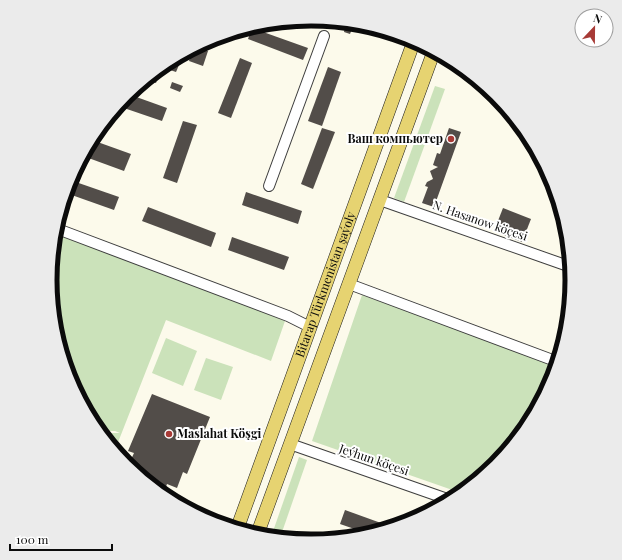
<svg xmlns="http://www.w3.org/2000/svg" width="622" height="560" font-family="'Playfair Display',serif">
<rect width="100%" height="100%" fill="#fcfaeb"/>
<g fill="#cbe2ba">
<polygon points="435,86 445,89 404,202 394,198"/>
<polygon points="55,230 60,230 285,321 271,361 166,320 115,450 101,433 120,433 115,431 99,431 94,425 70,380 55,331 50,280"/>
<path d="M362,295l195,70c-12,37 -35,70 -61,99 -10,11 -24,20 -35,29l-149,-52z"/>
<polygon points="166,338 197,351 183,386 152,373"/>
<polygon points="206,358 233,367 221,400 194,390"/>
<polygon points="299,457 307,460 280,538 271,537"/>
</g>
<g fill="#524d49">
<polygon points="345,27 352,29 350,34 344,32"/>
<polygon points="252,28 308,48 303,60 248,39"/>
<polygon points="197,47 208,51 203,66 189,61 193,48"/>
<polygon points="178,57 182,58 176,72 161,67"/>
<polygon points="240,58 252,63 231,118 218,113"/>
<polygon points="161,67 156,83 146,79 150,76"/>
<polygon points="328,67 341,72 322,126 308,121"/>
<polygon points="172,82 183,86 180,92 170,88"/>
<polygon points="128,94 167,108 162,121 118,106"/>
<polygon points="183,121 197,125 177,183 163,178"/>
<polygon points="322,128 335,132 313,189 301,184"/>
<polygon points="449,128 461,132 434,207 422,203 428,187 425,186 427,182 433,179 430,171 438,167 433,165 437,153 440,154"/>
<polygon points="92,140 131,154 124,171 83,156"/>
<polygon points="70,180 119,197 114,210 66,193"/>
<polygon points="246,192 302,211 298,224 242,205"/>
<polygon points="148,207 216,233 211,247 142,221"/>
<polygon points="503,208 531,219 522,242 494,231"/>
<polygon points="232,237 289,257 284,270 228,250"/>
<polygon points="152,394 210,417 187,474 183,472 177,488 167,484 163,495 128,466 134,453 128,451"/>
<polygon points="345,510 392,527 369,534 340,524"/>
</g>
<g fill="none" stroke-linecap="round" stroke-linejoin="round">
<defs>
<g id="minor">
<polyline points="269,186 324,36"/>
<polyline points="380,200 571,267"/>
<polyline points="55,228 288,316 310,327"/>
<polyline points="349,284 558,362"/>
<polyline points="290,444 450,500"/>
</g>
<g id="major">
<path id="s1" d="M237,529l177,-488"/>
<polyline points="257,535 434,51"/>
</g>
</defs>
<use href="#minor" stroke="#3e3e3e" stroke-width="12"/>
<use href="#major" stroke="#1c1c1c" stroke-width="14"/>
<use href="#minor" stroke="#fff" stroke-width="10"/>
<use href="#major" stroke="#e6d371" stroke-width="13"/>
</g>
<g fill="#a73a36" stroke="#fff" stroke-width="1.5">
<circle cx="451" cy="139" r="4"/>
<circle cx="169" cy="434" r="4"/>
</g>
<g text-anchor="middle" stroke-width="4" stroke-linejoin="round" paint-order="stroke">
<g font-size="12" font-weight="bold" fill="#0b0b0b" stroke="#fff" text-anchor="end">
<text x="443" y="143">Ваш компьютер</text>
<text x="177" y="438" text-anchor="start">Maslahat Köşgi</text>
</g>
<g font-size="12" fill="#0b0b0b" stroke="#fff">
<text transform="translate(480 221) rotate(19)" y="4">N. Hasanow köçesi</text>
<text dy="4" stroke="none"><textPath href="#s1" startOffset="260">Bitarap Türkmenistan şaýoly</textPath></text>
<text transform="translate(374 460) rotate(19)" y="4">Jeýhun köçesi</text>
</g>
</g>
<path d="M0 0H622V560H0ZM57 280a254 254 0 1 1 508 0a254 254 0 1 1-508 0Z" fill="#ebebeb" fill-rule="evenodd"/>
<path fill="none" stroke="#0b0b0b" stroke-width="5" d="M57 280a254 254 0 1 1 508 0a254 254 0 1 1-508 0Z"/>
<g transform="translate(594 28) rotate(22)"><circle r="19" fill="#ffffff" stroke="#9d9d9d"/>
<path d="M0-3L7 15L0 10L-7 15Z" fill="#a73a36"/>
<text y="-6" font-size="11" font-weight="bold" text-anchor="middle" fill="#0b0b0b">N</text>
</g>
<path d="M10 544v6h102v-6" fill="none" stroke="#0b0b0b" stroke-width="2"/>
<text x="16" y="544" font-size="12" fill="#0b0b0b" stroke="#ffffff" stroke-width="3" paint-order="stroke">100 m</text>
</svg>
